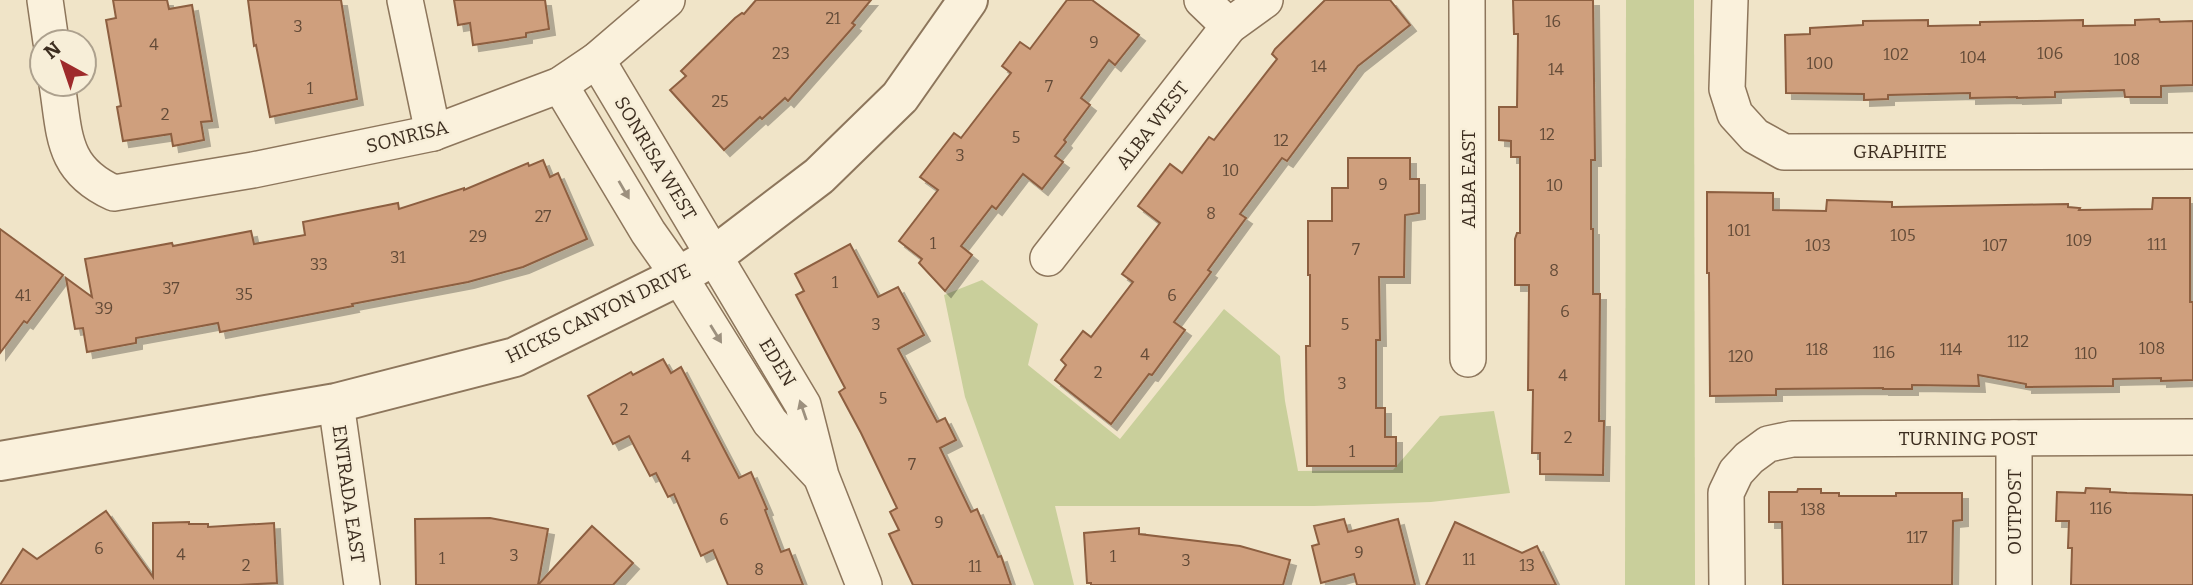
<svg xmlns="http://www.w3.org/2000/svg" width="2193" height="585" font-family="Bitter,serif">
<defs>
<filter id="shadow"><feDropShadow dx="6" dy="6" stdDeviation="0" flood-color="#0004"/></filter>
</defs>
<rect width="100%" height="100%" fill="#f0e4c8"/>
<g fill="#c9cf9b">
<polygon points="1626,0 1694,0 1695,585 1625,585"/>
<polygon points="982,280 1038,324 1028,365 1120,439 1224,309 1280,356 1285,401 1298,471 1393,470 1440,416 1494,411 1510,493 1431,502 1314,506 1055,506 1074,585 1034,585 965,397 944,295"/>
</g>
<g fill="#cf9f7d" stroke="#8d5f41" stroke-width="2" filter="url(#shadow)">
<polygon points="113,0 167,0 169,9 192,5 212,121 201,122 204,140 173,146 171,134 123,141 117,107 121,106 106,20 116,18"/>
<polygon points="248,0 341,0 357,99 270,117 256,45 254,46"/>
<polygon points="454,0 545,0 549,29 526,33 526,37 473,45 470,23 458,25"/>
<polygon points="756,0 871,0 852,23 855,25 788,101 785,98 762,119 760,117 724,150 670,90 686,76 681,71 735,18 742,13 744,14"/>
<polygon points="1067,0 1092,0 1139,35 1115,65 1109,60 1081,98 1090,105 1064,140 1066,142 1055,156 1063,162 1042,189 1023,174 996,209 992,206 961,246 972,255 945,291 919,263 922,259 899,241 938,190 920,177 954,133 961,138 1011,73 1002,66 1020,42 1030,49"/>
<polygon points="1325,0 1390,0 1410,25 1358,66 1287,161 1282,158 1240,214 1246,218 1208,270 1211,272 1174,322 1185,330 1152,375 1149,374 1111,424 1055,380 1066,365 1061,360 1083,331 1091,337 1133,282 1122,274 1160,223 1138,206 1170,164 1182,173 1209,137 1214,140 1277,59 1272,54 1275,49"/>
<polygon points="1513,0 1593,0 1595,160 1591,160 1591,229 1593,229 1593,294 1600,294 1599,421 1604,421 1603,475 1540,474 1540,453 1532,453 1533,390 1528,390 1529,285 1515,285 1515,239 1517,233 1520,233 1520,157 1511,157 1511,141 1499,140 1499,107 1517,107 1518,34 1514,34"/>
<polygon points="2159,19 2160,22 2193,21 2193,85 2161,86 2161,97 2125,97 2124,90 2055,92 2055,97 2017,98 2017,97 1970,98 1970,93 1888,95 1888,99 1864,100 1864,94 1786,93 1785,35 1810,34 1810,28 1863,25 1863,21 1928,20 1928,26 1980,25 1980,22 2083,20 2083,26 2135,25 2135,20"/>
<polygon points="1348,158 1410,158 1410,179 1419,179 1419,213 1405,215 1404,277 1379,277 1380,340 1376,340 1376,408 1385,408 1385,437 1396,437 1396,466 1307,466 1306,346 1310,346 1310,275 1308,275 1308,221 1332,221 1332,188 1348,188"/>
<polygon points="543,160 550,177 558,173 587,239 523,267 468,282 352,304 353,306 220,332 218,323 136,338 136,343 87,352 83,328 75,329 66,278 92,297 85,259 172,243 173,246 251,231 254,244 305,235 303,222 398,203 399,209 464,188 464,190 528,163 529,166"/>
<polygon points="1707,192 1773,193 1773,210 1826,211 1827,200 1892,202 1892,207 2068,204 2068,207 2080,208 2079,210 2152,209 2153,198 2190,198 2190,302 2193,302 2193,380 2161,381 2161,378 2113,379 2113,386 2026,387 2026,384 1978,375 1979,386 1912,385 1912,389 1883,389 1883,388 1776,389 1776,395 1710,396 1709,273 1707,273"/>
<polygon points="0,229 63,275 27,323 24,321 0,353"/>
<polygon points="850,244 878,297 898,287 924,335 898,349 937,422 945,418 956,440 940,448 971,512 977,509 998,557 1001,556 1011,585 913,585 889,534 899,530 890,512 897,508 861,433 839,392 845,388 796,295 804,291 795,274"/>
<polygon points="663,359 671,373 681,367 739,478 751,472 767,509 765,510 781,552 789,549 803,585 728,585 713,550 701,556 674,494 668,497 656,473 650,476 629,436 613,444 588,396 631,372 633,375"/>
<polygon points="2086,488 2110,489 2110,492 2127,493 2193,495 2193,585 2071,585 2072,548 2068,548 2069,521 2056,521 2057,492 2085,493"/>
<polygon points="1798,489 1821,489 1821,493 1839,493 1839,496 1896,496 1896,493 1962,493 1962,520 1953,521 1952,585 1783,585 1782,522 1769,522 1769,492 1797,492"/>
<polygon points="106,511 153,577 153,523 189,522 189,524 208,524 208,527 274,523 277,583 239,585 0,585 23,549 37,559"/>
<polygon points="490,518 548,529 538,585 416,585 415,519"/>
<polygon points="1344,519 1348,532 1398,519 1415,585 1357,585 1354,574 1321,583 1312,546 1319,544 1314,526"/>
<polygon points="1455,522 1522,553 1537,546 1556,585 1426,585"/>
<polygon points="592,526 633,563 613,585 538,585"/>
<polygon points="1139,528 1139,534 1240,546 1290,560 1283,585 1091,585 1091,583 1087,583 1084,533"/>
</g>
<g fill="none" stroke-linecap="round" stroke-linejoin="round">
<defs>
<g id="minor">
<polyline points="45,0 51,42"/>
<polyline points="405,0 433,133"/>
<polyline points="1202,0 1229,26"/>
<polyline points="1467,0 1468,359"/>
<polyline points="1730,0 1727,89 1735,114 1755,136 1784,152 2193,151"/>
<polyline points="597,60 803,405 821,476 864,585"/>
<path d="M57,84c8,50 4,85 57,109l139,-23 180,-37 127,-48 37,-25 70,-60"/>
<polyline points="560,85 648,232 679,276 770,422 818,473"/>
<polyline points="1048,258 1229,26 1265,0"/>
<polyline points="336,403 362,585"/>
<polyline points="1727,585 1726,493 1736,472 1749,458 1768,444 1792,439 2193,437"/>
<polyline points="2014,585 2014,438"/>
</g>
<polyline id="tertiary" points="0,461 336,403 515,357 679,276 714,256 819,176 900,97 968,0"/>
</defs>
<use href="#minor" stroke="#8d765c" stroke-width="38"/>
<use href="#tertiary" stroke="#8d765c" stroke-width="42"/>
<use href="#minor" stroke="#faf1dc" stroke-width="35"/>
<use href="#tertiary" stroke="#faf1dc" stroke-width="38"/>
</g>
<defs><path id="oneway-solid" d="M-6-.8H1V-3.2L6.5 0L1 3.2V.8H-6Z" transform="scale(1.75)"/></defs>
<g fill="#9c907e">
<use href="#oneway-solid" transform="translate(624 190) rotate(60)"/>
<use href="#oneway-solid" transform="translate(716 334) rotate(58)"/>
<use href="#oneway-solid" transform="translate(803 410) rotate(-109)"/>
</g>
<g text-anchor="middle" stroke-width="5" stroke-linejoin="round" paint-order="stroke">
<g font-size="16" fill="#624a37">
<text x="833" y="24">21</text>
<text x="1553" y="27">16</text>
<text x="298" y="32">3</text>
<text x="1094" y="48">9</text>
<text x="154" y="50">4</text>
<text x="781" y="59">23</text>
<text x="2050" y="59">106</text>
<text x="1896" y="60">102</text>
<text x="1973" y="63">104</text>
<text x="2127" y="65">108</text>
<text x="1820" y="69">100</text>
<text x="1319" y="72">14</text>
<text x="1556" y="75">14</text>
<text x="1049" y="92">7</text>
<text x="310" y="94">1</text>
<text x="720" y="107">25</text>
<text x="165" y="120">2</text>
<text x="1547" y="140">12</text>
<text x="1016" y="143">5</text>
<text x="1281" y="146">12</text>
<text x="960" y="161">3</text>
<text x="1231" y="176">10</text>
<text x="1383" y="190">9</text>
<text x="1555" y="191">10</text>
<text x="1211" y="219">8</text>
<text x="543" y="222">27</text>
<text x="1739" y="236">101</text>
<text x="1903" y="241">105</text>
<text x="478" y="242">29</text>
<text x="2079" y="246">109</text>
<text x="933" y="249">1</text>
<text x="2157" y="250">111</text>
<text x="1818" y="251">103</text>
<text x="1995" y="251">107</text>
<text x="1356" y="255">7</text>
<text x="398" y="263">31</text>
<text x="319" y="270">33</text>
<text x="1554" y="276">8</text>
<text x="835" y="288">1</text>
<text x="171" y="294">37</text>
<text x="244" y="300">35</text>
<text x="23" y="301">41</text>
<text x="1172" y="301">6</text>
<text x="104" y="314">39</text>
<text x="1565" y="317">6</text>
<text x="876" y="330">3</text>
<text x="1345" y="330">5</text>
<text x="2018" y="347">112</text>
<text x="2152" y="354">108</text>
<text x="1817" y="355">118</text>
<text x="1951" y="355">114</text>
<text x="1884" y="358">116</text>
<text x="2086" y="359">110</text>
<text x="1145" y="360">4</text>
<text x="1741" y="362">120</text>
<text x="1098" y="378">2</text>
<text x="1563" y="381">4</text>
<text x="1342" y="389">3</text>
<text x="883" y="404">5</text>
<text x="624" y="415">2</text>
<text x="1568" y="443">2</text>
<text x="1352" y="457">1</text>
<text x="686" y="462">4</text>
<text x="912" y="470">7</text>
<text x="2101" y="514">116</text>
<text x="1813" y="515">138</text>
<text x="724" y="525">6</text>
<text x="939" y="528">9</text>
<text x="1917" y="543">117</text>
<text x="99" y="554">6</text>
<text x="1359" y="558">9</text>
<text x="181" y="560">4</text>
<text x="514" y="561">3</text>
<text x="1113" y="562">1</text>
<text x="442" y="564">1</text>
<text x="1469" y="565">11</text>
<text x="1186" y="566">3</text>
<text x="246" y="571">2</text>
<text x="1527" y="571">13</text>
<text x="975" y="572">11</text>
<text x="759" y="575">8</text>
</g>
<g font-size="19" fill="#3d2e20" stroke="#f7eed8">
<text transform="translate(1152 125) rotate(-52)" y="7">ALBA WEST</text>
<text transform="translate(407 136) rotate(-14)" y="7">SONRISA</text>
<text x="1900" y="158">GRAPHITE</text>
<text transform="translate(656 158) rotate(59)" y="7">SONRISA WEST</text>
<text transform="translate(1468 179) rotate(-90)" y="7">ALBA EAST</text>
<text transform="translate(598 313) rotate(-26)" y="7">HICKS CANYON DRIVE</text>
<text transform="translate(778 362) rotate(59)" y="7">EDEN</text>
<text x="1968" y="445">TURNING POST</text>
<text transform="translate(349 494) rotate(82)" y="7">ENTRADA EAST</text>
<text transform="translate(2014 512) rotate(-90)" y="7">OUTPOST</text>
</g>
</g>
<g transform="translate(63 63) rotate(320)"><circle r="33" fill="#f7eed8" stroke="#ada18e" stroke-width="2"/>
<path d="M0-5L12 26L0 18L-12 26Z" fill="#9e2a2b"/>
<text y="-10" font-size="19" font-weight="bold" text-anchor="middle" fill="#3d2e20">N</text>
</g>
</svg>
